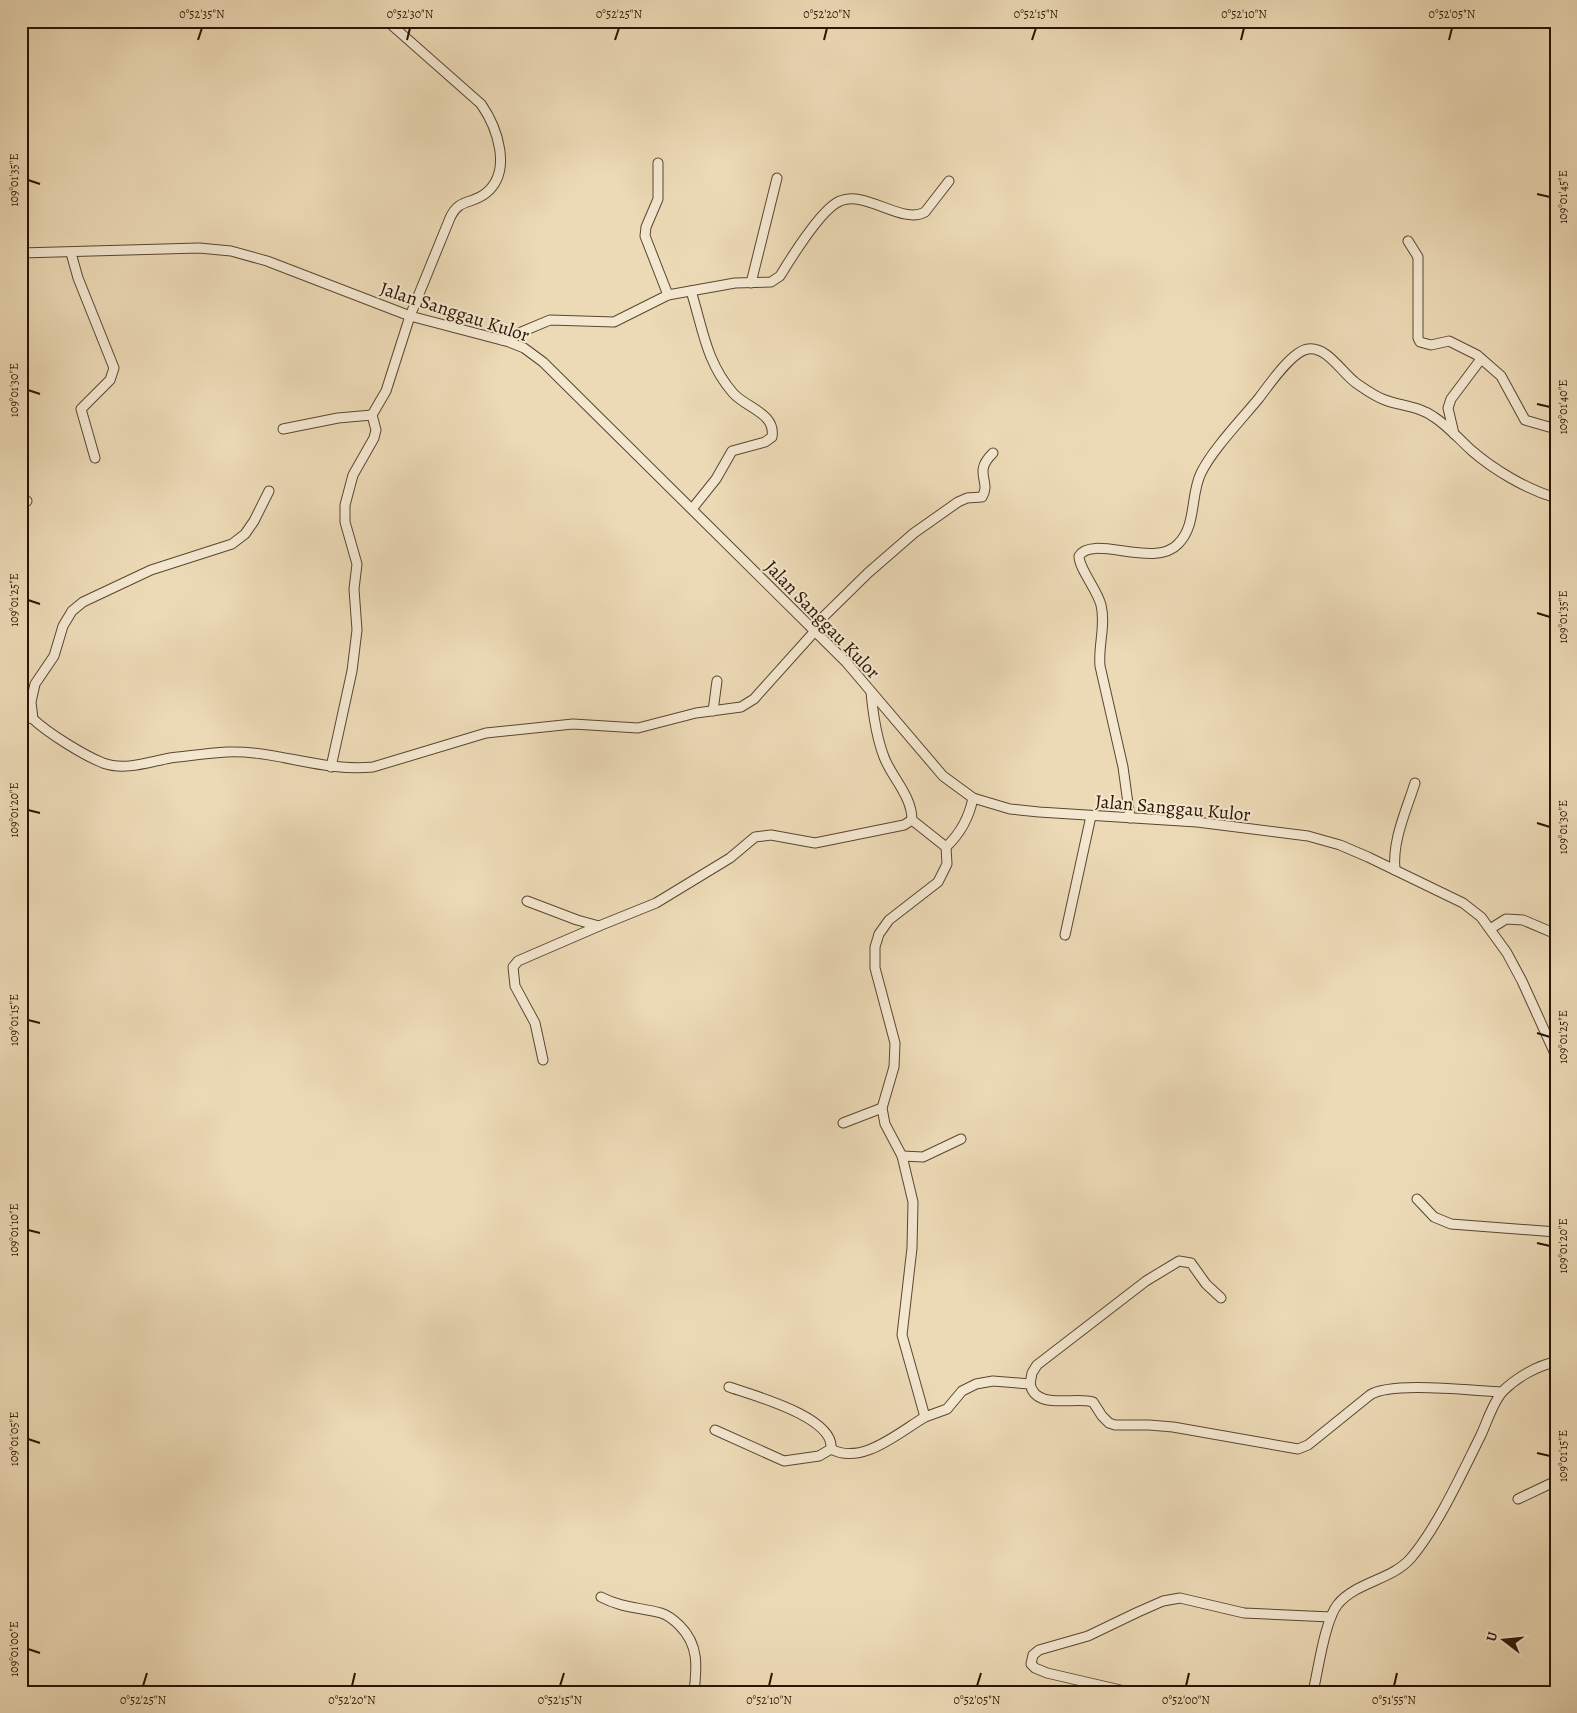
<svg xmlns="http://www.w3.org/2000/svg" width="1577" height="1713" font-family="Alegreya,serif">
<rect width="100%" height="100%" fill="#ecdab6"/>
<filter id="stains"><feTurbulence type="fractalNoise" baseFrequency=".004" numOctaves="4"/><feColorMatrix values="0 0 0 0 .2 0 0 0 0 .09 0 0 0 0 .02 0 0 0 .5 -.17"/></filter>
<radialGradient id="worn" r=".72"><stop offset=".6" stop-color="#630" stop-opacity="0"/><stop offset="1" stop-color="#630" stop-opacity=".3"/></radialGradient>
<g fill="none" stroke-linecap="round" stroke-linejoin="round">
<defs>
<g id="minor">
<polyline points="658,163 658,199 646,227 645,236 668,295"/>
<polyline points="1408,241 1418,257 1418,338 1420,342 1431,345 1449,341 1477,355 1501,376 1525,420 1556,429"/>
<polyline points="21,253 199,248 231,251 267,261 410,316 509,342 524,348 543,362 846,662 943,776 973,798 1010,809 1039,812 1197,822 1308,836 1340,845 1368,857 1463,903 1481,917 1507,953 1522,981 1556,1056"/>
<polyline points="71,253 78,278 114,368 110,380 81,409 95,458"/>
<polyline points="751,283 777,178"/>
<path d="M691,291c12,38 15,71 42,102 13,15 43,20 39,44l-7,5 -33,9 -16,28 -24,30"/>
<path d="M502,340l48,-20 64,2 54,-27 67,-12 36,-1 9,-6c11,-18 42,-68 60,-75 26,-11 62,24 85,11l24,-31"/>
<polyline points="283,429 338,418 372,415"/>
<polyline points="1454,434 1448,408 1451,399 1481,359"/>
<path d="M269,491l-15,30 -9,13 -13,10 -81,26 -68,32 -11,9 -9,15 -9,30 -19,28 -4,18 2,17c15,14 50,36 70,44 22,8 46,-1 67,-5 19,-2 38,-5 57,-6 50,-2 94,20 146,15l113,-34 87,-9 65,4 58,-15 45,-6 13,-8 61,-68"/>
<polyline points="21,501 27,501"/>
<path d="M812,628l56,-55 46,-40 44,-31 9,-4 15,-1c10,-16 -10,-24 11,-44"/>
<path d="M871,692c2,22 5,44 13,65 8,21 28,39 28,63l34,27 1,17 -9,18 -49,38 -10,14 -4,13v21l20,75 -1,24 -12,41 3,16 17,32 11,46 -1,46 -10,87 23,82 22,-8 15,-18 14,-7 17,-3 37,3c6,27 45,12 63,18l9,14 7,7 6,2h34l24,2 125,22 10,-4 62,-50c22,-14 103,-4 132,-3"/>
<polyline points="713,711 717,681"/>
<polyline points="21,716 33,719"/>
<path d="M331,767l21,-96 5,-41 -3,-41 3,-25 -12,-42v-17l8,-30 21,-37 2,-8 -4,-15 14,-24 24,-75 40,-98c9,-20 21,-13 36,-25 27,-22 11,-66 -5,-89l-94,-83"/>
<path d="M1130,818l-7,-51 -23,-101c-2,-21 6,-40 1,-61 -4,-16 -22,-36 -22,-49 13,-22 76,13 99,-12 19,-19 12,-49 23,-71 11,-23 41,-54 58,-75 10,-13 33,-47 49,-49 19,-3 34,24 48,34 9,6 18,13 29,17 16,6 34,6 49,17 14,9 25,22 37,33 23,20 55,39 85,48"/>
<path d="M946,847c15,-14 23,-29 27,-49"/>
<path d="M1395,870c-3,-29 11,-59 20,-87"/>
<polyline points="527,901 577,920 599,926 656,903 730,858 755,837 771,835 815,843 904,825 912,820"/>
<polyline points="1490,929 1506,919 1523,920 1556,934"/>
<polyline points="1065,935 1091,816"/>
<polyline points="543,1060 535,1023 515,986 513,967 518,961 599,926"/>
<polyline points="843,1123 882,1108"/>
<polyline points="902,1156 923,1157 961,1139"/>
<polyline points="1417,1199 1434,1217 1451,1224 1556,1232"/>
<polyline points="1030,1384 1032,1373 1037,1365 1146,1281 1179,1261 1191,1263 1206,1284 1221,1298"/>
<path d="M729,1387c23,8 106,30 102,62"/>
<polyline points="715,1430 784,1461 819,1456 831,1449"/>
<path d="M831,1449c31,17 68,-17 94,-32"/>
<polyline points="1518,1499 1556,1481"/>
<path d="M601,1597c21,11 37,10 60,16 7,2 14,8 19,13 19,19 17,41 14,66"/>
<polyline points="1129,1692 1047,1673 1035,1668 1031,1664 1033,1655 1039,1650 1088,1636 1138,1612 1163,1601 1180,1598 1244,1613 1331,1617"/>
<path d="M1313,1692c5,-21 12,-73 25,-88 18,-22 54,-24 73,-46 27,-32 51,-85 70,-123 6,-13 12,-33 22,-44 13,-13 35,-26 53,-29"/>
</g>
</defs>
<use href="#minor" stroke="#5b462f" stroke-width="11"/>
<use href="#minor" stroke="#f3e7d0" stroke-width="9"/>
</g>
<path fill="none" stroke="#2b1402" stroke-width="2" d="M198,40l4,-12M407,40l3,-12M615,40l4,-12M824,40l3,-12M1032,40l4,-12M1241,40l3,-12M1449,40l3,-12M28,180l12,4M1537,194l13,3M28,390l12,4M1537,404l13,3M28,600l12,4M1537,613l13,4M28,810l12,3M1537,823l13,4M28,1020l12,3M1537,1033l13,4M28,1230l12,3M1537,1243l13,3M28,1439l12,4M1537,1453l13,3M28,1649l12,4M143,1686l4,-13M352,1686l3,-13M560,1686l4,-13M769,1686l3,-13M977,1686l4,-13M1186,1686l3,-13M1394,1686l3,-13"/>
<g text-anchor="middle" stroke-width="4" stroke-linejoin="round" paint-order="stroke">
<g font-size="19" fill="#2b1402" stroke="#f3e7d0">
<text transform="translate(455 311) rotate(18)" y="7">Jalan Sanggau Kulor</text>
<text transform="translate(823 619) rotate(46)" y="7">Jalan Sanggau Kulor</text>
<text transform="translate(1173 807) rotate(5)" y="7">Jalan Sanggau Kulor</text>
</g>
</g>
<rect width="1577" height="1713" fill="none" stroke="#ecdab6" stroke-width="55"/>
<g transform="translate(1504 1640) rotate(286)" stroke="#f3e7d0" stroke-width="4" paint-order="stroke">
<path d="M0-4L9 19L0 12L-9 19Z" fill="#2b1402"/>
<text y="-8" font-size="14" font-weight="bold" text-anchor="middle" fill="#2b1402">U</text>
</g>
<rect x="28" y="28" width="1522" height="1658" fill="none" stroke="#2b1402" stroke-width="2"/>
<g font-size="12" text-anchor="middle" fill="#2b1402">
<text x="202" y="18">0°52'35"N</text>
<text x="410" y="18">0°52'30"N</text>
<text x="619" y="18">0°52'25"N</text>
<text x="827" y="18">0°52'20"N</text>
<text x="1036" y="18">0°52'15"N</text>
<text x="1244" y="18">0°52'10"N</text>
<text x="1452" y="18">0°52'05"N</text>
<text transform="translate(14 180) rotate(-90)" y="4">109°01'35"E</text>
<text transform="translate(1563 197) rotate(-90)" y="4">109°01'45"E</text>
<text transform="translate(14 390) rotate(-90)" y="4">109°01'30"E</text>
<text transform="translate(1563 407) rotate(-90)" y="4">109°01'40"E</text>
<text transform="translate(14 600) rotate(-90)" y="4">109°01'25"E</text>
<text transform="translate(1563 617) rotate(-90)" y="4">109°01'35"E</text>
<text transform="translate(14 810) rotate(-90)" y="4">109°01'20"E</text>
<text transform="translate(1563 827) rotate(-90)" y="4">109°01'30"E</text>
<text transform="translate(14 1020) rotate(-90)" y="4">109°01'15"E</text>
<text transform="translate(1563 1037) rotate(-90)" y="4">109°01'25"E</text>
<text transform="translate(14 1230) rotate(-90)" y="4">109°01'10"E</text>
<text transform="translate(1563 1246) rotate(-90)" y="4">109°01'20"E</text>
<text transform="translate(14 1439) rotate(-90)" y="4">109°01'05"E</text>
<text transform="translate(1563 1456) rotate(-90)" y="4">109°01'15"E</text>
<text transform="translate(14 1649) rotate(-90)" y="4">109°01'00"E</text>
<text x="143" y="1704">0°52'25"N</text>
<text x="352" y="1704">0°52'20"N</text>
<text x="560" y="1704">0°52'15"N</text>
<text x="769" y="1704">0°52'10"N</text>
<text x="977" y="1704">0°52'05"N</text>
<text x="1186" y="1704">0°52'00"N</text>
<text x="1394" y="1704">0°51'55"N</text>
</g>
<rect width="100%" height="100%" filter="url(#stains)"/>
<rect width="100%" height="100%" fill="url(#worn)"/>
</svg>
